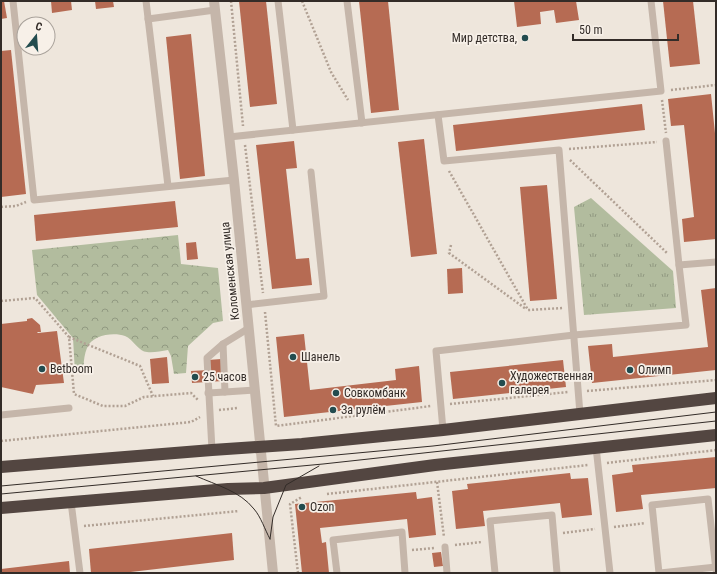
<svg xmlns="http://www.w3.org/2000/svg" width="717" height="574" font-family="'Roboto Condensed',sans-serif">
<defs>
<pattern id="forest-crowns" width="20" height="18" patternUnits="userSpaceOnUse"><rect width="20" height="18" fill="#b2bc9e"/><path d="M2 6a3 3 0 1 1 6 0M12 15a3 3 0 1 1 6 0" fill="none" stroke="#919981"/></pattern>
<pattern id="park-tufts" width="24" height="20" patternUnits="userSpaceOnUse"><rect width="24" height="20" fill="#b2bc9e"/><path d="M3 7l-1-3M5 7V3M7 7l1-3M15 17l-1-3M17 17v-4M19 17l1-3" fill="none" stroke="#919981"/></pattern>
</defs>
<rect width="100%" height="100%" fill="#eee6dc"/>
<path fill="url(#forest-crowns)" d="M178,235l3,29 37,4 5,53 -10,2 -25,23 -2,27 -12,1 -3,-18 -3,-6c-7,1 -15,3 -21,2 -8,0 -14,-13 -22,-16 -12,-4 -33,-1 -38,12 -3,7 -4,17 -3,25h-9l-2,-35 -36,-43 -5,-45z"/>
<polygon fill="url(#park-tufts)" points="591,198 673,271 676,308 584,315 574,207"/>
<g fill="#b66b53">
<polygon points="1,1 4,1 7,18 1,19"/>
<polygon points="51,1 71,1 72,10 52,13"/>
<polygon points="95,1 113,1 114,7 96,9"/>
<polygon points="239,1 266,1 277,104 250,107"/>
<polygon points="359,1 388,1 399,110 371,113"/>
<polygon points="514,1 576,1 579,20 556,23 554,10 540,12 541,24 517,27"/>
<polygon points="663,1 693,1 700,64 670,67"/>
<polygon points="191,34 205,176 180,179 166,37"/>
<polygon points="11,50 26,194 1,197 1,51"/>
<polygon points="711,94 716,143 716,239 684,242 682,219 694,217 684,125 671,126 668,99"/>
<polygon points="642,104 645,130 456,151 453,125"/>
<polygon points="424,139 437,254 411,257 398,142"/>
<polygon points="294,141 297,168 286,169 296,259 309,258 312,285 272,289 256,145"/>
<polygon points="547,185 557,299 530,301 520,187"/>
<polygon points="175,201 178,227 36,241 34,215"/>
<polygon points="196,242 198,259 187,260 186,243"/>
<polygon points="462,268 463,293 448,294 447,269"/>
<polygon points="716,288 716,370 592,383 588,346 612,344 613,357 708,347 701,290"/>
<polygon points="32,318 40,325 41,332 37,332 38,333 57,331 64,383 36,385 33,394 1,387 1,324 27,321 27,319"/>
<polygon points="304,334 310,390 396,380 395,369 419,366 422,402 284,417 276,337"/>
<polygon points="167,357 169,383 152,384 150,359"/>
<polygon points="221,359 223,381 192,383 191,371 209,370 208,360"/>
<polygon points="563,360 566,387 453,399 450,372"/>
<polygon points="716,457 716,488 641,495 643,509 616,512 612,475 633,472 632,465"/>
<polygon points="570,473 571,479 588,478 592,515 562,518 560,503 483,511 485,526 456,529 452,491 468,489 467,484"/>
<polygon points="416,492 417,499 432,497 436,535 409,538 407,519 320,528 322,543 326,542 329,573 302,573 295,504"/>
<polygon points="232,533 234,560 122,573 91,573 89,549"/>
<polygon points="441,552 443,566 434,567 432,553"/>
<polygon points="69,561 70,573 1,573 1,569"/>
</g>
<g fill="none" stroke-linecap="round" stroke-linejoin="round">
<g stroke="#b1a194" stroke-width="2.5" stroke-dasharray="2 2" stroke-linecap="butt">
<polyline points="231,1 243,126"/>
<polyline points="302,1 331,72 348,100"/>
<polyline points="671,90 716,85"/>
<polyline points="662,100 666,133"/>
<polyline points="245,145 263,293"/>
<polyline points="569,149 657,142"/>
<polyline points="570,160 667,253"/>
<polyline points="449,171 528,310 563,308"/>
<polyline points="1,207 16,206 26,202"/>
<polyline points="451,245 449,253 526,309"/>
<polyline points="1,301 35,298 69,337 74,394 103,406 125,406 144,397 191,393 199,401"/>
<polyline points="265,312 276,426 431,406"/>
<polyline points="69,337 140,366 153,396"/>
<polyline points="587,391 716,380"/>
<polyline points="450,404 568,392"/>
<polyline points="219,410 238,408"/>
<polyline points="1,441 191,422 200,417"/>
<polyline points="607,463 716,450"/>
<polyline points="437,482 444,537"/>
<polyline points="327,494 588,465"/>
<polyline points="84,526 239,511"/>
<polyline points="614,527 645,523"/>
<polyline points="563,533 595,529"/>
<polyline points="455,545 482,542"/>
<polyline points="412,550 435,548"/>
<polyline points="298,573 290,504 302,497"/>
</g>
<g stroke="#c5b6aa" stroke-width="7">
<polyline points="13,1 34,200 234,180"/>
<polyline points="146,1 168,186"/>
<polyline points="278,1 293,130"/>
<polyline points="347,1 362,123"/>
<polyline points="148,19 215,10"/>
<polyline points="438,115 444,161 559,150 580,414"/>
<polyline points="229,137 661,91 651,1"/>
<polyline points="666,141 679,265"/>
<polyline points="246,305 324,296 311,172"/>
<polyline points="225,392 255,390"/>
<polyline points="208,393 225,392 223,344"/>
<polyline points="1,415 69,408"/>
<polyline points="443,430 436,351 574,335 686,325 679,265 716,262"/>
<polyline points="596,447 610,573"/>
<polyline points="212,450 207,358 223,344 249,328"/>
<polyline points="71,502 80,573"/>
<polyline points="445,547 447,573"/>
<polyline points="337,573 333,540 402,532 405,573"/>
<polyline points="495,573 490,521 552,515 557,573"/>
<polyline points="659,573 652,505 708,499 716,570"/>
<polyline points="660,573 716,567"/>
</g>
<polyline stroke="#c5b6aa" stroke-width="10" points="214,1 234,180 273,573"/>
<g stroke="#534641" stroke-width="12">
<polyline points="1,467 212,450 302,444 443,430 716,398"/>
<polyline points="1,508 228,489 264,488 435,465 716,435"/>
</g>
<g stroke="#332c28" stroke-width="1">
<path d="M196,476c20,9 44,15 58,33 7,8 11,21 16,30"/>
<polyline points="1,486 433,446 716,412"/>
<polyline points="1,494 323,464 716,421"/>
<polyline points="270,539 273,517 286,485 319,466"/>
</g>
</g>
<g fill="#234c4f" stroke="#f7f0e8" stroke-width="1.5">
<circle cx="525" cy="38" r="4"/>
<circle cx="293" cy="357" r="4"/>
<circle cx="42" cy="369" r="4"/>
<circle cx="630" cy="370" r="4"/>
<circle cx="195" cy="377" r="4"/>
<circle cx="502" cy="383" r="4"/>
<circle cx="336" cy="393" r="4"/>
<circle cx="333" cy="410" r="4"/>
<circle cx="302" cy="507" r="4"/>
</g>
<g text-anchor="middle" stroke-width="3.5" stroke-linejoin="round" paint-order="stroke">
<g font-size="12" fill="#332c28" stroke="#f7f0e8" text-anchor="start">
<text x="517" y="42" text-anchor="end">Мир детства,</text>
<text x="301" y="361">Шанель</text>
<text x="50" y="373">Betboom</text>
<text x="638" y="374">Олимп</text>
<text x="510" y="380">Художественная<tspan x="510" dy="14">галерея</tspan></text>
<text x="203" y="381">25 часов</text>
<text x="344" y="397">Совкомбанк</text>
<text x="341" y="414">За рулём</text>
<text x="310" y="511">Ozon</text>
</g>
<g font-size="12" fill="#332c28" stroke="#f7f0e8">
<text transform="translate(230 271) rotate(-96)" y="4">Коломенская улица</text>
</g>
</g>
<rect width="717" height="574" fill="none" stroke="#332c28" stroke-width="4"/>
<g transform="translate(36 36) rotate(17)"><circle r="19" fill="#f7f0e8" stroke="#a9a29b"/>
<path d="M0-3L7 15L0 10L-7 15Z" fill="#234c4f"/>
<text y="-6" font-size="11" font-weight="bold" text-anchor="middle" fill="#332c28">С</text>
</g>
<path d="M573 34v6h105v-6" fill="none" stroke="#332c28" stroke-width="2"/>
<text x="579" y="34" font-size="12" fill="#332c28" stroke="#f7f0e8" stroke-width="3" paint-order="stroke">50 m</text>
</svg>
